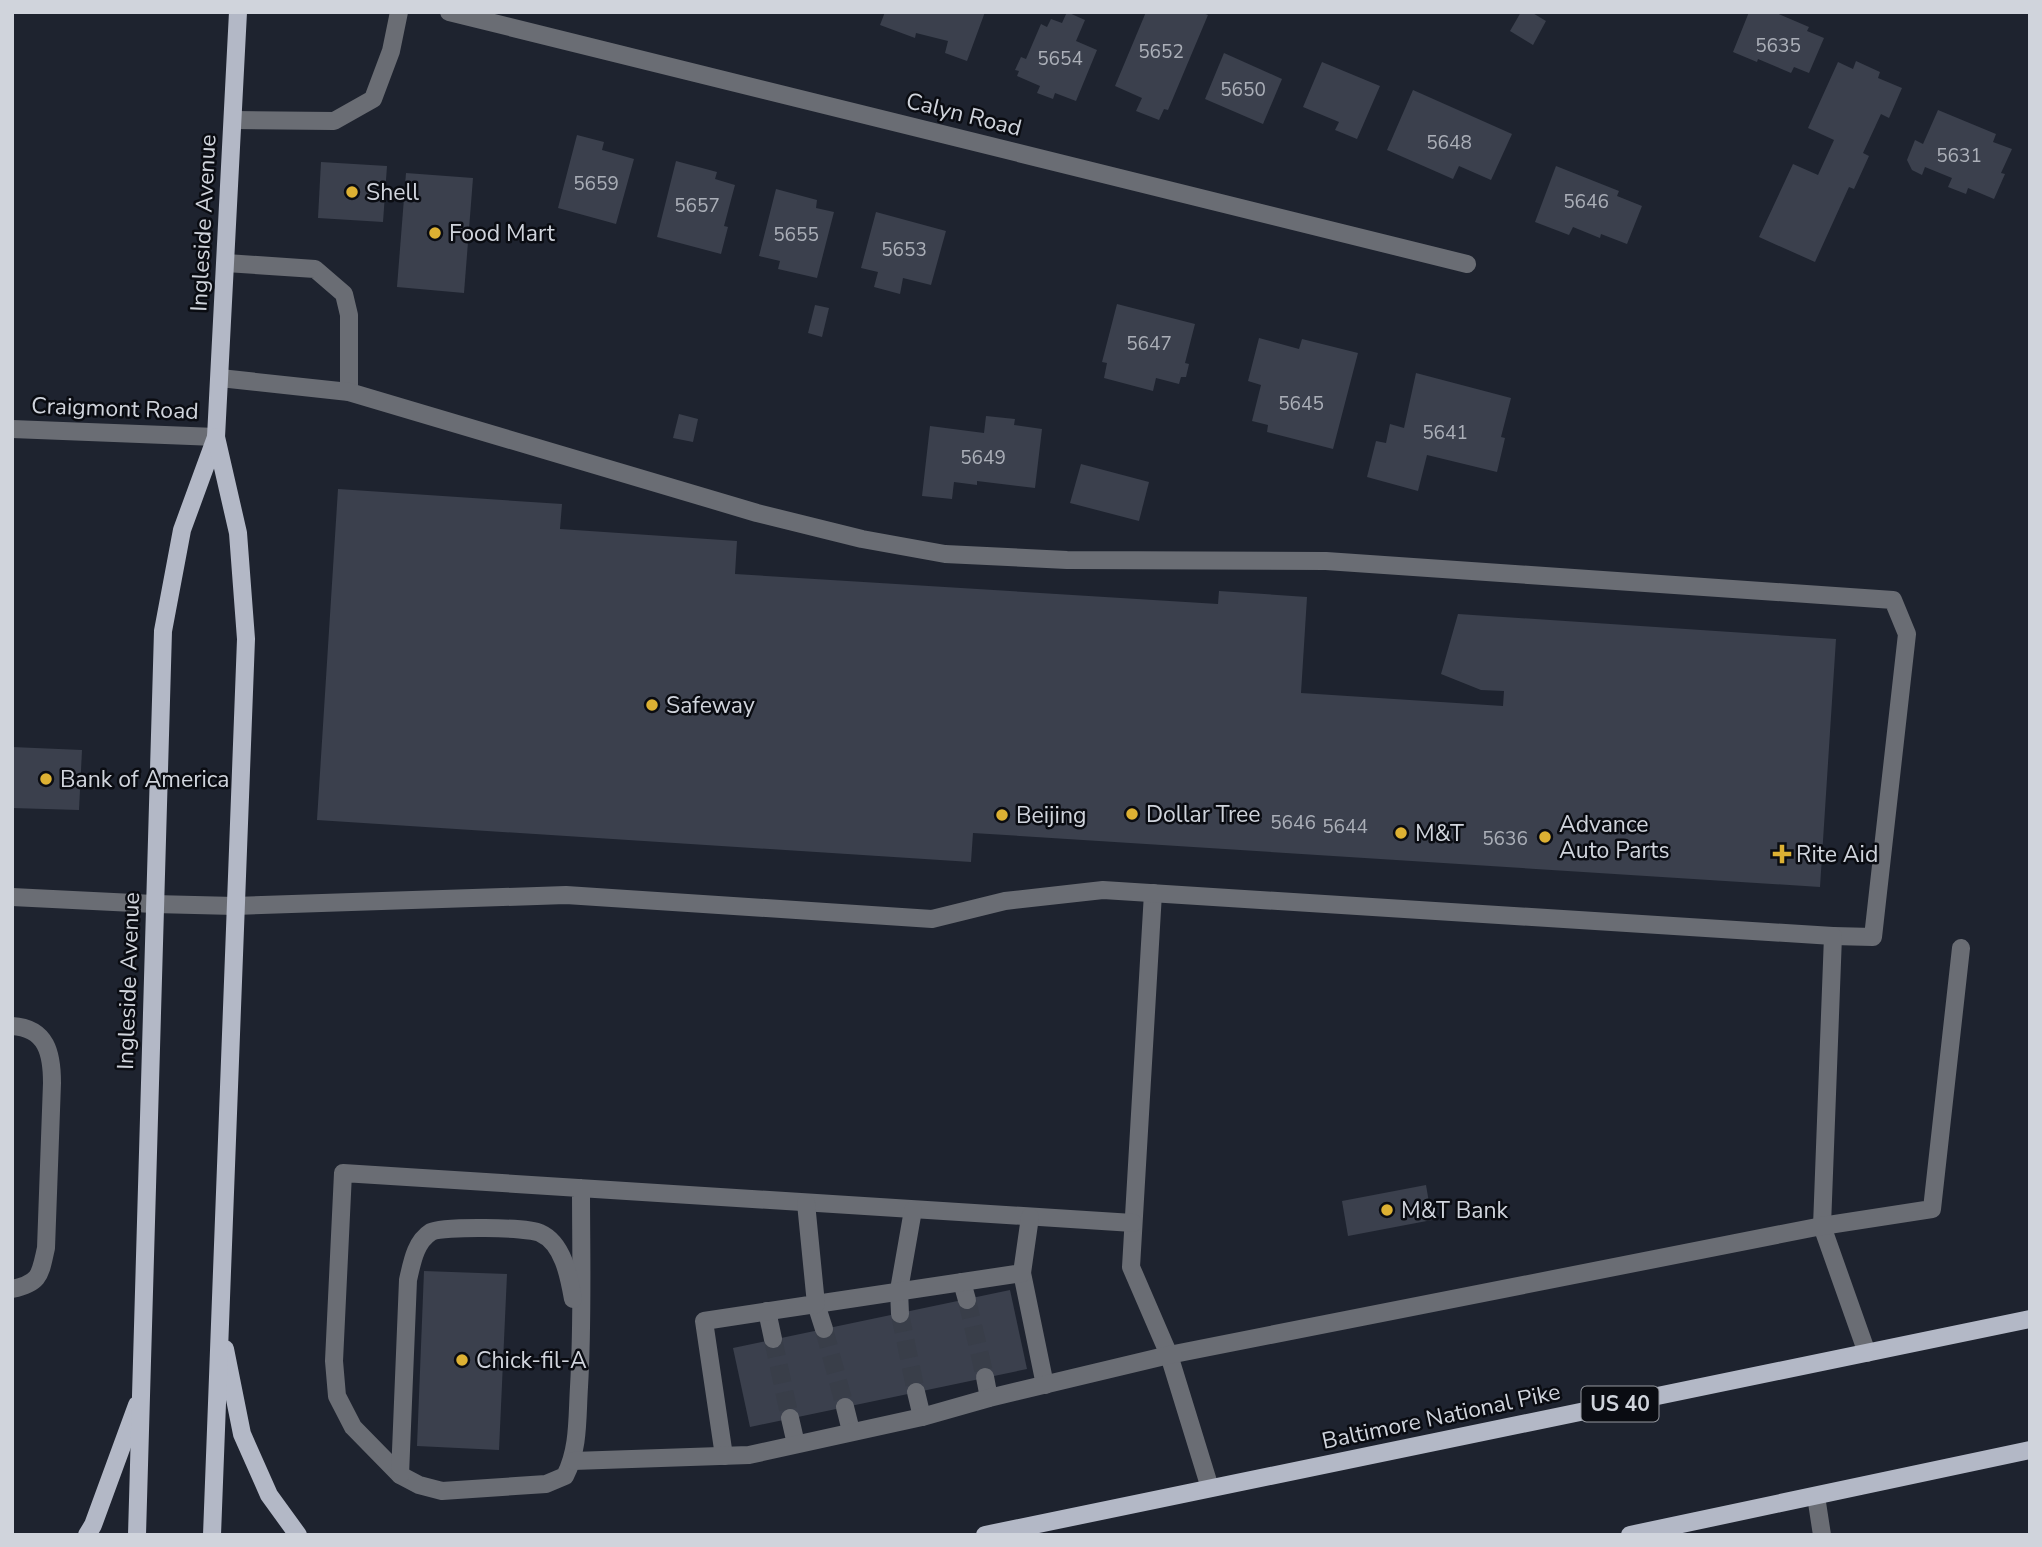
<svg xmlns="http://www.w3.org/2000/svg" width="2042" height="1547" font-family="'Nunito Sans',sans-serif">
<rect width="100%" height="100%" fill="#1e232f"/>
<g fill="#3b404d">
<polygon points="885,12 985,12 967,61 945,53 948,41 916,33 915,38 880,25"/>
<polygon points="1067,12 1085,20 1076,41 1097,50 1076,101 1055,93 1053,99 1037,93 1040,86 1017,76 1019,71 1015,70 1021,57 1026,59 1041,24 1047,27 1051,19 1062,23"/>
<polygon points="1146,12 1201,12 1208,15 1168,110 1164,109 1159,120 1136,111 1142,98 1115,86"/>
<polygon points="1521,12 1531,12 1546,21 1533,45 1510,31"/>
<polygon points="1749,12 1774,12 1809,27 1807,31 1824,38 1809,73 1794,67 1791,73 1758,59 1757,62 1733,52"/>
<polygon points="1224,53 1282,79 1263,124 1205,99"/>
<polygon points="1856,61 1880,72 1878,78 1902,88 1889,118 1881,114 1863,153 1869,156 1854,189 1849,187 1815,262 1759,237 1793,164 1818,175 1834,140 1808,128 1838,62 1853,69"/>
<polygon points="1322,62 1380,86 1357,139 1335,130 1339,122 1303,107"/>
<polygon points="1413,90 1512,134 1491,180 1459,166 1453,179 1387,150"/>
<polygon points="1938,110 1996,134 1993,142 2012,149 2001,173 2005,174 1994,199 1968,188 1966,194 1948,187 1952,178 1925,167 1922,175 1912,170 1907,160 1915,140 1923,144"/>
<polygon points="577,135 604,142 602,150 634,159 616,224 558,208"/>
<polygon points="676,161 717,172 715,179 735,185 724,226 728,227 721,254 657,237"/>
<polygon points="321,162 387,166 383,222 318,218"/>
<polygon points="1556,166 1619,191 1617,196 1642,206 1627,244 1601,234 1600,238 1573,227 1569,235 1535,222"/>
<polygon points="406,173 473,178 464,293 397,287"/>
<polygon points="776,189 817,200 816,208 834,212 817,278 778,269 780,261 759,256"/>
<polygon points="876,212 946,231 931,285 903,278 900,294 874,287 878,272 861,268"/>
<polygon points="1117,304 1195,324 1185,363 1189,364 1186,377 1181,377 1179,384 1156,378 1153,391 1104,378 1107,363 1102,362"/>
<polygon points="815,305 829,308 822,337 808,333"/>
<polygon points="1259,338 1299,349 1302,339 1358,353 1333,449 1267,432 1268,425 1252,421 1261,385 1248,381"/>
<polygon points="1416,373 1511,398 1501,437 1505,438 1497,472 1427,455 1418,491 1367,477 1376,441 1386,443 1390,424 1404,428"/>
<polygon points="679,414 698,419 693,442 673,438"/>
<polygon points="986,416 1015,419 1014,425 1042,429 1035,488 977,481 977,485 954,482 952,499 922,496 930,426 984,433"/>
<polygon points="1081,464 1149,482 1139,521 1070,503"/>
<polygon points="338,489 562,504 560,529 737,541 735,574 1218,604 1219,591 1307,597 1301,693 1503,706 1504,691 1481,690 1441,674 1458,614 1836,639 1820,887 973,833 971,862 317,820"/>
<polygon points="12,747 82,750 79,810 12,808"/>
<polygon points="1426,1185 1432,1220 1348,1236 1342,1201"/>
<polygon points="424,1271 507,1274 499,1450 417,1446"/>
<polygon points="1010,1290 1027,1369 750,1427 733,1348"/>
</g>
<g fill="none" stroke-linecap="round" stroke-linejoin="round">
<g stroke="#393e49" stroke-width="18" stroke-dasharray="18 9" stroke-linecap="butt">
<polyline points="967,1300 985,1377"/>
<polyline points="900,1314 916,1392"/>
<polyline points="824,1329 845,1407"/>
<polyline points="773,1339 790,1418"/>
</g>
<g stroke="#6a6d74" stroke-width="18">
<polyline points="449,12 1467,264"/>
<polyline points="233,120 334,121 373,99 391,51 399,12"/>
<polyline points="226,263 315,269 344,294 349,315 349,392"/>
<polyline points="220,378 349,392 757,513 862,539 945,554 1067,560 1326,561 1893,600 1907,634 1873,937 1833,936"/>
<polyline points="12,429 216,437"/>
<polyline points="1153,893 1131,1267 1169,1355 1210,1488"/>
<polyline points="12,897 154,904 235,906 566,895 932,919 1005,901 1103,890 1833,936 1822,1226 1867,1353"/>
<path d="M12,1026c35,2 40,28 40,57l-6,165c-6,26 -5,35 -34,41"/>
<path d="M581,1188c0,67 2,133 -2,199 -2,31 0,62 -14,89l-19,8 -104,7 -23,-6 -19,-10 -47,-48 -16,-31 -3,-35 9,-188 790,50"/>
<polyline points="1022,1273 1045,1385"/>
<polyline points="962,1282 967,1300"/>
<polyline points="767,1311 773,1339"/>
<polyline points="900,1314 899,1290 913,1210"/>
<polyline points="824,1329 816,1304 1022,1273 1030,1217"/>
<polyline points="985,1377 989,1398"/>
<polyline points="916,1392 922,1417"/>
<polyline points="845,1407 851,1431"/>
<polyline points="790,1418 796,1444"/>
<polyline points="724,1456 704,1321 816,1304 806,1203"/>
<polyline points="573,1461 749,1455 922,1417 989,1398 1169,1355 1822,1226 1932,1209 1961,948"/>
<path d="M400,1475l8,-195c4,-17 7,-38 23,-48 11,-6 97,-5 109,1 23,10 29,43 33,66"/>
<polyline points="1816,1496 1822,1535"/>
</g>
<g stroke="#b3b8c6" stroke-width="18">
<polyline points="225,1349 242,1434 269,1495 298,1535"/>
<polyline points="87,1535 93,1525 137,1405"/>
<polyline points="137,1535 163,631 182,530 216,437 238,12"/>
<polyline points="212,1535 246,639 238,533 216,437"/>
<polyline points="985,1535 2030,1319"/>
<polyline points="1630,1535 2030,1450"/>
</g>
</g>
<g fill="#ddb133" stroke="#0a0c12" stroke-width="2.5">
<circle cx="352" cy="192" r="7"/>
<circle cx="435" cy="233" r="7"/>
<circle cx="652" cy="705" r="7"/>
<circle cx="46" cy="779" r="7"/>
<circle cx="1132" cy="814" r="7"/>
<circle cx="1002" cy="815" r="7"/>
<circle cx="1401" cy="833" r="7"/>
<circle cx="1545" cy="837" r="7"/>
<path d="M1778.5 843.5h7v7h7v7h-7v7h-7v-7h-7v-7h7z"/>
<circle cx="1387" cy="1210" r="7"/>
<circle cx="462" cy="1360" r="7"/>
</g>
<g text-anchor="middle" stroke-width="5" stroke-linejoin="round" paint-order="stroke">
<g font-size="19" fill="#abafb8">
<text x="1778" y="52">5635</text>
<text x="1161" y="58">5652</text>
<text x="1060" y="65">5654</text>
<text x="1243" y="96">5650</text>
<text x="1449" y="149">5648</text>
<text x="1959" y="162">5631</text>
<text x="596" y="190">5659</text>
<text x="1586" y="208">5646</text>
<text x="697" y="212">5657</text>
<text x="796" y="241">5655</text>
<text x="904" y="256">5653</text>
<text x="1149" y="350">5647</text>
<text x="1301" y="410">5645</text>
<text x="1445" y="439">5641</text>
<text x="983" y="464">5649</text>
<text x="1293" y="829">5646</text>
<text x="1345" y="833">5644</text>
<text x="1505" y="845">5636</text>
</g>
<rect fill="#0a0c12" stroke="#95989f" stroke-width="2" x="1581.5" y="1386.5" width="77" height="35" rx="5"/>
<g font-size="21" font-weight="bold" fill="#d0d4dc">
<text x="1620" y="1411">US 40</text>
</g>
<g font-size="23" fill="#d0d4dc" stroke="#0a0c12">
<text transform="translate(964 114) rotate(14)" y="8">Calyn Road</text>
<text transform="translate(203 223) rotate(-87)" y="8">Ingleside Avenue</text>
<text transform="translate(115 408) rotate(2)" y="8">Craigmont Road</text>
<text transform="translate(128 981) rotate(-88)" y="8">Ingleside Avenue</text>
<text transform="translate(1441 1416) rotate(-12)" y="8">Baltimore National Pike</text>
</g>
<g font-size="23" fill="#d0d4dc" stroke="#0a0c12" text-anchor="start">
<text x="366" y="200">Shell</text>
<text x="449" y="241">Food Mart</text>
<text x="666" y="713">Safeway</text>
<text x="60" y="787">Bank of America</text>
<text x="1146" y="822">Dollar Tree</text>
<text x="1016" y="823">Beijing</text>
<text x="1559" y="832">Advance<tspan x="1559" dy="26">Auto Parts</tspan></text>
<text x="1415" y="841">M&amp;T</text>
<text x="1796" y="862">Rite Aid</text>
<text x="1401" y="1218">M&amp;T Bank</text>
<text x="476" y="1368">Chick-fil-A</text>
</g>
</g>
<rect width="2042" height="1547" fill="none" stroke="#d0d4dc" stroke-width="28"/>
</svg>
